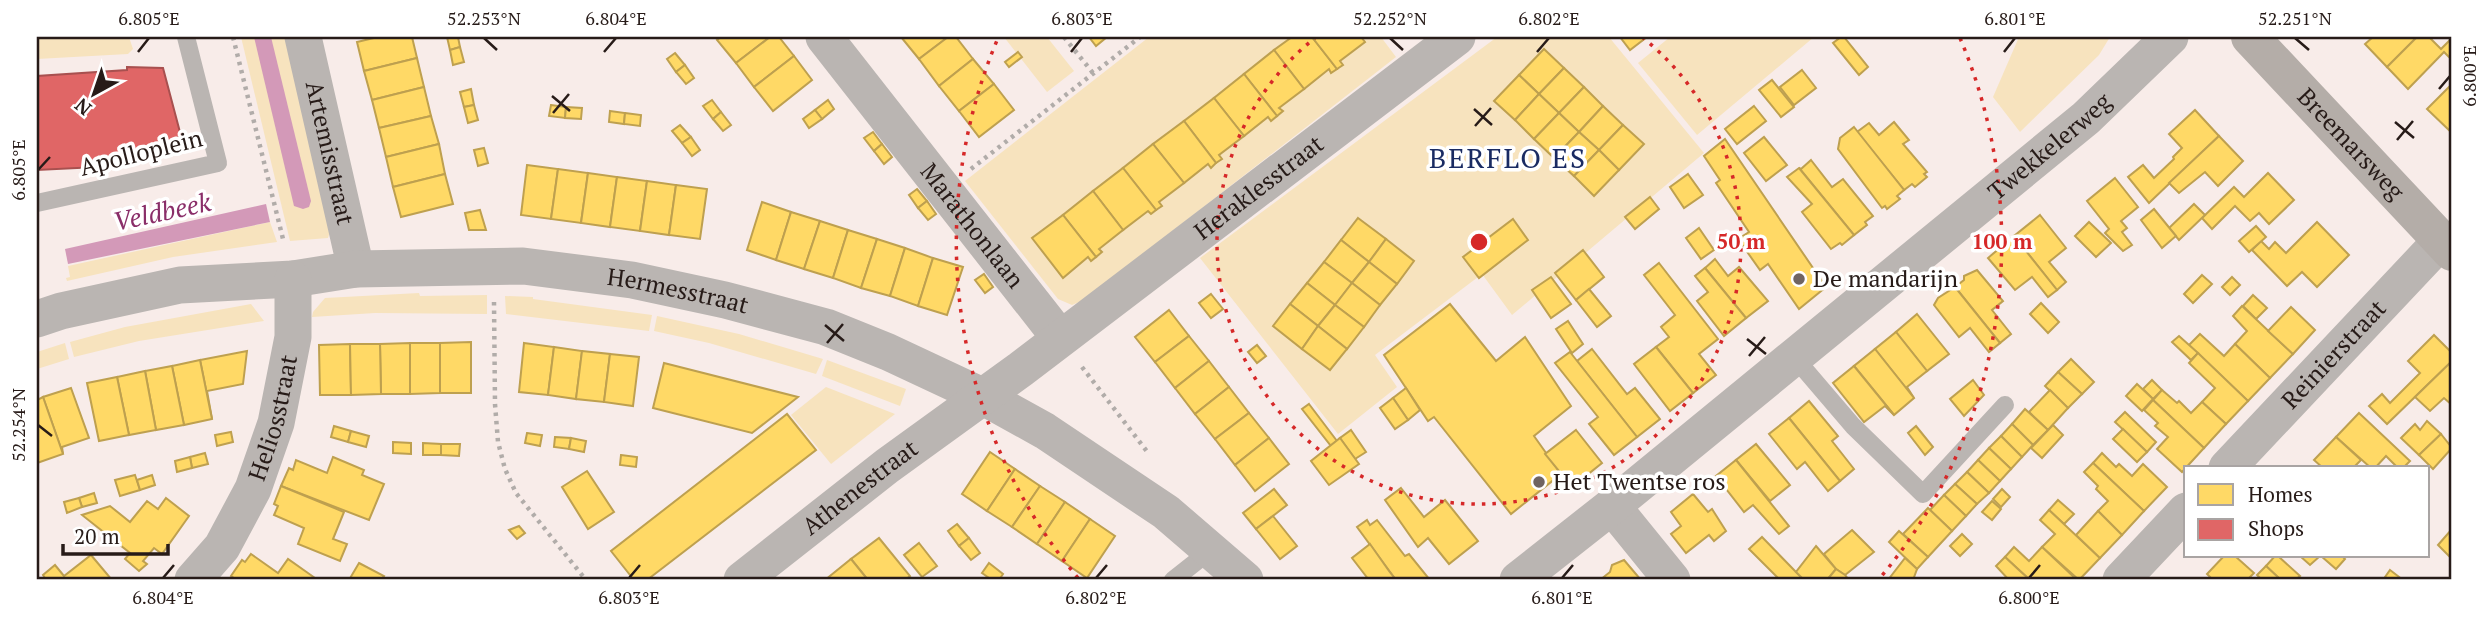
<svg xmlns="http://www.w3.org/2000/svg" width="2489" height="617" font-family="'PT Serif',serif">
<rect width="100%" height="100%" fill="#f8ece9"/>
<g fill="#f7e3be">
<polygon points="37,37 129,37 133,49 128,54 37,59"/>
<polygon points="241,37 287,37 331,228 328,238 290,241"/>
<polygon points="1004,37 1047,37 1074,71 1047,92"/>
<polygon points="1149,37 1381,37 1396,57 1084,300 1072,305 1058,299 965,181"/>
<polygon points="1497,37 1609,37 1704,153 1512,315 1482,274 1375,355 1397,387 1338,434 1200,258"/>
<polygon points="1670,37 1814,37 1697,135 1638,63"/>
<polygon points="2019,37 2110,37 2099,55 2020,132 1993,97"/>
<polygon points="270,222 277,242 173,257 67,281 66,278 70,277 68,266"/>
<polygon points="419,293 420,296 487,295 487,314 375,313 312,317 313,312 325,298"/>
<polygon points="505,296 533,297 533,299 652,315 649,331 506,314"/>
<polygon points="251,304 264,321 139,341 74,357 70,342 125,327"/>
<polygon points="657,316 739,334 823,359 816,374 709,343 654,331"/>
<polygon points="65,343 69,359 37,369 37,352"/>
<polygon points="827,360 906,389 900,406 822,376"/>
<polygon points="826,387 895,414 831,464 791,415"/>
</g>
<g fill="#d399b8">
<polygon points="254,37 271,37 311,201 309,207 303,209 294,206"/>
<polygon points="266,204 270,222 68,264 65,249"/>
</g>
<g fill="#ffd966" stroke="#bea04f" stroke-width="2">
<polygon points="378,37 412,37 417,58 364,71 357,42"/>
<polygon points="447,37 458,37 460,47 450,50"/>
<polygon points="721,37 770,37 736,63 717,40"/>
<polygon points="770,37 779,37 794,56 754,87 736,63"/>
<polygon points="901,37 948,37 919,59"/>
<polygon points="948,37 956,37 973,59 939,86 919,59"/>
<polygon points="1089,37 1107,37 1096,46"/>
<polygon points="1292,37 1312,37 1337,69 1331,73 1329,69 1304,89 1274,50"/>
<polygon points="1312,37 1361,37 1365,42 1340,61 1343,65 1337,69"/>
<polygon points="1620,37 1647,37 1630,50"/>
<polygon points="1841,37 1844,37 1868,67 1859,75 1833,43"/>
<polygon points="2373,37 2417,37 2387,67 2365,44"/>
<polygon points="2417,37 2429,37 2441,49 2452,38 2452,60 2444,52 2408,89 2387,67"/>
<polygon points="460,47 464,62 453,65 450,50"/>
<polygon points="1544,49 1564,68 1539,94 1519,75"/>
<polygon points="1274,50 1304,89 1279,108 1283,111 1277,116 1244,74"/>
<polygon points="1018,52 1022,57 1009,67 1005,62"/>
<polygon points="675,53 685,65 676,72 667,59"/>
<polygon points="794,56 812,80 773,111 754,87"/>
<polygon points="417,58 424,87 372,100 364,71"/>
<polygon points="973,59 994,84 959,111 939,86"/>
<polygon points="685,65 694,78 686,84 676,72"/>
<polygon points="1564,68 1584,87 1559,113 1539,94"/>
<polygon points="1802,70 1816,88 1794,105 1780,87"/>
<polygon points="1244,74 1277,116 1271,121 1268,117 1244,136 1214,98"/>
<polygon points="1519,75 1539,94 1515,120 1494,101"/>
<polygon points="1772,80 1794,107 1781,117 1759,90"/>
<polygon points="994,84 1014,110 979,137 959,111"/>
<polygon points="2452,84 2452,130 2451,132 2427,109"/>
<polygon points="424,87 431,116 379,128 372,100"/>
<polygon points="1584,87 1603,106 1579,132 1559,113"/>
<polygon points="471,89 474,105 464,107 460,92"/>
<polygon points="1539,94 1559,113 1534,139 1515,120"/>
<polygon points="1214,98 1244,136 1219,155 1222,159 1216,163 1184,121"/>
<polygon points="712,100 721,112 713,119 703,106"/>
<polygon points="828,100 834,109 822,119 815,110"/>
<polygon points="474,105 478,120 468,123 464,107"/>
<polygon points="551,105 566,107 565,118 549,116"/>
<polygon points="1603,106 1623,125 1599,150 1579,132"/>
<polygon points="1754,106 1766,121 1737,144 1725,129"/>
<polygon points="566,107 582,108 581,119 565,118"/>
<polygon points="815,110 822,119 809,128 803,119"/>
<polygon points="2195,110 2219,136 2149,203 2128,177 2143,165 2154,178 2174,159 2173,157 2182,148 2169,134"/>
<polygon points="610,111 625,113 624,124 609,122"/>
<polygon points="721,112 731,125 723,131 713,119"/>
<polygon points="625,113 641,115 640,126 624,124"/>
<polygon points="1559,113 1579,132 1554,158 1534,139"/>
<polygon points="431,116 439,144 386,157 379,128"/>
<polygon points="1184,121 1216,163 1211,168 1208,164 1184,183 1153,144"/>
<polygon points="1894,122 1909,140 1903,144 1927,172 1924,174 1927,177 1915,187 1912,184 1904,190 1857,132 1869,123 1879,135"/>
<polygon points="680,125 691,137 682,143 672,131"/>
<polygon points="1623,125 1644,144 1619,170 1599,150"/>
<polygon points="1854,127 1904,190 1897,196 1900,199 1887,209 1885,206 1882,208 1838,149 1840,138"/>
<polygon points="873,132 882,144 874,151 864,138"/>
<polygon points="1579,132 1599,150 1574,176 1554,158"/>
<polygon points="2219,136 2243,161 2218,186 2205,172 2179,193 2169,183"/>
<polygon points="691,137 700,150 692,156 682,143"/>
<polygon points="1764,137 1787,165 1766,181 1744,153"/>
<polygon points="1725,139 1826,287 1799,309 1768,264 1760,270 1738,239 1749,232 1716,183 1720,180 1704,156"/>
<polygon points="439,144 445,174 393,187 386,157"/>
<polygon points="882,144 892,157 884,164 874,151"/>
<polygon points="1153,144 1184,183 1159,202 1162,206 1156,210 1123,168"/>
<polygon points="484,148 488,163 478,166 474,150"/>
<polygon points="1599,150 1619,170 1594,196 1574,176"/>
<polygon points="1811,160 1832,187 1843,179 1873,216 1865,222 1867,225 1854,235 1799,168 1801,169"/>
<polygon points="527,165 558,169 551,219 521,215"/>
<polygon points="1123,168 1156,210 1151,214 1148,211 1123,230 1093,191"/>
<polygon points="1799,168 1854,235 1842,245 1840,243 1831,249 1802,212 1812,204 1787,177"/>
<polygon points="558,169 588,173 581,223 551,219"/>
<polygon points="588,173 617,177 610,227 581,223"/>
<polygon points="2268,173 2294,200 2269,224 2259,213 2250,221 2235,206 2212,229 2202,218 2234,187 2244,197"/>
<polygon points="445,174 453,204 401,217 393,187"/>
<polygon points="1688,174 1703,195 1684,208 1670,187"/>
<polygon points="617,177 647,181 640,231 610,227"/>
<polygon points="2115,178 2138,207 2121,221 2127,228 2122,232 2132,245 2123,251 2105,233 2109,229 2087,201"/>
<polygon points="647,181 676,185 669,235 640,231"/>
<polygon points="676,185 707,189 700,239 669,235"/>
<polygon points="917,189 927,201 918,208 909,195"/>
<polygon points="1093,191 1123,230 1099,249 1102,252 1096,257 1063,215"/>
<polygon points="1650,197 1659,209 1635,229 1625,217"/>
<polygon points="927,201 936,214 928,220 918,208"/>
<polygon points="762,202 791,212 776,260 747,250"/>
<polygon points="2194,204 2205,215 2179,240 2169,228"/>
<polygon points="2154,209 2176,236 2162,248 2141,220"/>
<polygon points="480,210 486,230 469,230 465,213"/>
<polygon points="791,212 820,221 804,269 776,260"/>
<polygon points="1063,215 1096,257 1091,261 1088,257 1063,278 1032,238"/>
<polygon points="2040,215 2066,248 2049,262 2066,282 2057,290 2014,236"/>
<polygon points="1358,218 1386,239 1369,262 1341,240"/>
<polygon points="1513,219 1528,240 1479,278 1463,257"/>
<polygon points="820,221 848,230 833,278 804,269"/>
<polygon points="2089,222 2111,243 2096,257 2075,236"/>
<polygon points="2317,222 2349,255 2317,287 2302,272 2287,286 2252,250 2261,241 2269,249 2275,242 2286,253"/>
<polygon points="2256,226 2266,237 2249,252 2239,241"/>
<polygon points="1699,228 1714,250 1701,259 1686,238"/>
<polygon points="848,230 877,239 861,288 833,278"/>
<polygon points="2014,236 2057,290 2048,297 2032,277 2015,290 1988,258"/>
<polygon points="877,239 905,248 890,296 861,288"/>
<polygon points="1386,239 1414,261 1397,284 1369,262"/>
<polygon points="1341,240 1369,262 1352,283 1324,262"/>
<polygon points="905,248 933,258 918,306 890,296"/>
<polygon points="1583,250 1604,277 1576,300 1555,273"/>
<polygon points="933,258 963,267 947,315 918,306"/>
<polygon points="1715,259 1728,276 1739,267 1768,301 1746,318 1705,268"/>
<polygon points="1324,262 1352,283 1335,305 1307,283"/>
<polygon points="1369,262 1397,284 1380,305 1352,283"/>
<polygon points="1659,263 1718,339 1699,354 1716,375 1693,393 1656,347 1669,337 1661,327 1675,315 1644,275"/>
<polygon points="1705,268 1746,318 1724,336 1697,301 1708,292 1695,276"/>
<polygon points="1977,270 2003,301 1992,310 2011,334 2000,343 1955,287 1964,280 1964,276"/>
<polygon points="984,274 993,287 985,293 975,280"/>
<polygon points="2202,275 2212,284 2193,303 2184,294"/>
<polygon points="1551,277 1571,304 1551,318 1532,290"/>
<polygon points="2232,277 2240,285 2230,295 2222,287"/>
<polygon points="1307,283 1335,305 1318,326 1290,304"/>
<polygon points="1352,283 1380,305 1364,327 1335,305"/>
<polygon points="1955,287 2000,343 1989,352 1970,328 1959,337 1934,305 1938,298"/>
<polygon points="1589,289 1611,316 1597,327 1576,300"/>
<polygon points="1211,294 1223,309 1211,318 1199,303"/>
<polygon points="2253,295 2267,308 2256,319 2243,306"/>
<polygon points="2041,303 2059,322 2048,333 2030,314"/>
<polygon points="1290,304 1318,326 1302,349 1273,326"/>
<polygon points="1450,304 1496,361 1525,337 1571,406 1534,436 1561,474 1511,514 1434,417 1428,421 1384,355"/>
<polygon points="1335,305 1364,327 1347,349 1318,326"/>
<polygon points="2242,306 2293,354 2270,378 2235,344 2247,331 2233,316"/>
<polygon points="2291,307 2315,330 2293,354 2268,331"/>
<polygon points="1169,310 1189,336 1155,362 1135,337"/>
<polygon points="1917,314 1949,354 1927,371 1896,332"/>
<polygon points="1568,321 1583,344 1572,353 1556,329"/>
<polygon points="1318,326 1347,349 1330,370 1302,349"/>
<polygon points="1896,332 1927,371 1907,387 1914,398 1875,349"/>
<polygon points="2200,334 2224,356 2235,344 2270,378 2248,401 2189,345"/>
<polygon points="2434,335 2452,353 2452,361 2387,424 2369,406 2382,394 2390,403 2420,373 2408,361"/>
<polygon points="1189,336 1209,361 1175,388 1155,362"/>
<polygon points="2179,336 2198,353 2191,360 2172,342"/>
<polygon points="471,342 471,393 440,393 440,343"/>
<polygon points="410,343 440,343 440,393 410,394"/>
<polygon points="410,343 410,394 381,394 380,344"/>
<polygon points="524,343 554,347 548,395 519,392"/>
<polygon points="350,344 351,395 320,395 319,345"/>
<polygon points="350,344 380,344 381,394 351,395"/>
<polygon points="1257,345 1266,356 1257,363 1248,352"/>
<polygon points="554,347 582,351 576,399 548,395"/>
<polygon points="1656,347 1693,393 1670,411 1634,364"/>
<polygon points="1592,349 1627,394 1635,388 1660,419 1637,437 1577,361"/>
<polygon points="1875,349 1914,398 1894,415 1854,366"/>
<polygon points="247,351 243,384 207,391 212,419 200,360"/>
<polygon points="582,351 610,354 604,402 576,399"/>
<polygon points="1570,352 1637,437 1614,455 1589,424 1598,417 1555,363"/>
<polygon points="2198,353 2248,401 2226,424 2202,402 2215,388 2189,363"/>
<polygon points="610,354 639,357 633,406 604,402"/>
<polygon points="2071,359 2094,382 2082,394 2058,372"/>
<polygon points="200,360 212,419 184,425 172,366"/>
<polygon points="1209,361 1229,387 1195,414 1175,388"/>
<polygon points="2452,361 2452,405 2444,398 2430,411 2415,397"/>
<polygon points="664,363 798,397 752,433 653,408"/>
<polygon points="172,366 184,425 156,430 145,371"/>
<polygon points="1854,366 1894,415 1885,406 1864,422 1833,383"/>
<polygon points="145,371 156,430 129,435 117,377"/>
<polygon points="2058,372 2082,394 2068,408 2045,386"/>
<polygon points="117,377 129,435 99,441 87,383"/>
<polygon points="1973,380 1984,395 1964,416 1950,399"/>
<polygon points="2152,380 2162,390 2153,399 2143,389"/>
<polygon points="2137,384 2153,399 2142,411 2126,396"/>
<polygon points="1229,387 1249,413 1215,439 1195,414"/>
<polygon points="71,388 89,438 62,447 63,454 43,397"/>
<polygon points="1406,388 1420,410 1408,420 1393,398"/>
<polygon points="2050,390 2068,408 2048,430 2029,412"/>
<polygon points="2162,390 2177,403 2179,401 2191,413 2202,402 2226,424 2204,448 2153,400"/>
<polygon points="43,397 63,454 37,463 37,400"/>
<polygon points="1393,398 1408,420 1395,429 1380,408"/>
<polygon points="2153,400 2204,448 2182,472 2157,449 2168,437 2155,426 2158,423 2144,410"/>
<polygon points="1809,401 1838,436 1832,441 1854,469 1840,481 1789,418"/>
<polygon points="1309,404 1337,441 1331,446 1302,409"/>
<polygon points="2025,409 2048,430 2033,445 2012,424"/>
<polygon points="2125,412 2156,442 2147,452 2115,422"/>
<polygon points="1249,413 1269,438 1235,465 1215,439"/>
<polygon points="2359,413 2410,461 2403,468 2398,468 2386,456 2375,468 2371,468 2336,437"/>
<polygon points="787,414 816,450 647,580 634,580 611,551"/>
<polygon points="1789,418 1840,481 1828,491 1805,462 1797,469 1769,434"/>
<polygon points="2427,421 2441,434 2419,455 2401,438 2415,424 2420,430"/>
<polygon points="2012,424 2033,445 2022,457 2001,436"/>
<polygon points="2053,425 2063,435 2042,458 2031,448"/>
<polygon points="334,426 351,431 348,442 331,437"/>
<polygon points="1916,426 1933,447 1925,455 1908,433"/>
<polygon points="2123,429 2147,452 2137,462 2113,439"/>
<polygon points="1351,430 1366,452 1355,459 1340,438"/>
<polygon points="1576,430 1602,463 1572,487 1545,454"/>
<polygon points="351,431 369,436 366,447 348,442"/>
<polygon points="231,432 233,442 217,446 215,435"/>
<polygon points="527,433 542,435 540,446 525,443"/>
<polygon points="2441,434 2452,448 2433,469 2419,455"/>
<polygon points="2001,436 2022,457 2011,469 1989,448"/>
<polygon points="555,437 571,438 569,449 554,447"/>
<polygon points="2336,437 2361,460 2353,468 2323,468 2314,460"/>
<polygon points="571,438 586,441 584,452 569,449"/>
<polygon points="1269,438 1289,464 1255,491 1235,465"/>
<polygon points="1340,438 1359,464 1329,485 1311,461"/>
<polygon points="393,442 411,443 411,454 393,453"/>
<polygon points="423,443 441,444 441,455 423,455"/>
<polygon points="441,444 460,444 459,456 441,455"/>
<polygon points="1756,444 1790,485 1770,501 1736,460"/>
<polygon points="1989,448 2011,469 2000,481 1978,460"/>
<polygon points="990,452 1015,469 987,511 962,494"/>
<polygon points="205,453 208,464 192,468 190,457"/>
<polygon points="2102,453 2116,467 2119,464 2132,476 2143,464 2167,487 2144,511 2093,463"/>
<polygon points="621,455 637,457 636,467 620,465"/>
<polygon points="190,457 192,468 177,472 175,461"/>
<polygon points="333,457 364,470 362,475 384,484 369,520 281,486 289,468 293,470 296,460 327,473"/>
<polygon points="1736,460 1789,526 1779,534 1753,505 1744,512 1716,476"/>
<polygon points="1978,460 2000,481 1989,493 1967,472"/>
<polygon points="2093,463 2144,511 2122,535 2098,511 2108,501 2096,489 2098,486 2084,472"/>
<polygon points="1015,469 1040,486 1012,527 987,511"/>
<polygon points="587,471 614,512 588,529 562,487"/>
<polygon points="1967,472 1989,493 1977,504 1955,484"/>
<polygon points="135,475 140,490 120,496 115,480"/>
<polygon points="152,475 155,485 140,490 137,480"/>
<polygon points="1955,484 1977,504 1966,516 1944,495"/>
<polygon points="281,486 344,512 333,539 347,544 340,561 298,544 304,528 274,515 278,506 274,504"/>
<polygon points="1040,486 1065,502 1037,544 1012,527"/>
<polygon points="1401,488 1424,517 1445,500 1478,541 1449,564 1428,538 1418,547 1385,500"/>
<polygon points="1274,489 1287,505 1256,529 1243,513"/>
<polygon points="2002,489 2010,497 2001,507 1993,499"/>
<polygon points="94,493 97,503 82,507 79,498"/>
<polygon points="1693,494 1708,512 1712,509 1726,531 1714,541 1709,535 1686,553 1671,534 1681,526 1671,512"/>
<polygon points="1944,495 1966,516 1952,531 1930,510"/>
<polygon points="79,498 82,507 67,513 64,502"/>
<polygon points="166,498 189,516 162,554 154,548 143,561 147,564 139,571 125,559 130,553 82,515 110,506 130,522 147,501 158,509"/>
<polygon points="2058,500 2074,514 2064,524 2049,510"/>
<polygon points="1992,501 2001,509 1992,520 1982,512"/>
<polygon points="1065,502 1090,519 1062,561 1037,544"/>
<polygon points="1928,508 1952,531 1928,557 1903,534"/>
<polygon points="2049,510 2100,558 2079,580 2042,547 2055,534 2040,520"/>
<polygon points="2098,511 2122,535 2100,558 2076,535"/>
<polygon points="1273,516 1297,546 1280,559 1256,529"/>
<polygon points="1090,519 1115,536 1087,578 1062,561"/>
<polygon points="1367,520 1370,525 1377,520 1405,556 1409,554 1430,580 1396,580 1357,527"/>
<polygon points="957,524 969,538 959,546 948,531"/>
<polygon points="519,526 525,533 517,539 509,530"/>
<polygon points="2452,529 2452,559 2438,545"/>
<polygon points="1852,530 1874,552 1845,575 1836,569 1824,554"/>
<polygon points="1899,531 1928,557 1917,569 1889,542"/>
<polygon points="1962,534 1972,544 1960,556 1950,546"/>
<polygon points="1762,537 1796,572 1804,580 1780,580 1749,549"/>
<polygon points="879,538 910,576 905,580 868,580 851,559"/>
<polygon points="969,538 980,553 971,560 959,546"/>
<polygon points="919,543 937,566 922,577 904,555"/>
<polygon points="1370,544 1389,571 1396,580 1369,580 1352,558"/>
<polygon points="1816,546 1836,569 1827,580 1804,580 1796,572"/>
<polygon points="2014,547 2029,561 2042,547 2077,580 2030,580 2005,557"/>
<polygon points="251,554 278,573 288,559 315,578 314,580 237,580 231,576 242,560 245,562"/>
<polygon points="91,555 112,580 46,580 43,575 55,565 64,576"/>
<polygon points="2224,556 2235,556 2254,573 2247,580 2213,580 2207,574"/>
<polygon points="2275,556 2278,556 2300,576 2295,580 2281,580 2266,566"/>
<polygon points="2300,556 2320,556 2310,565"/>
<polygon points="2321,556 2342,556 2345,559 2336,569"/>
<polygon points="2005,557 2020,571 2030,580 2009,580 1996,566"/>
<polygon points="1905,558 1917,569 1913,580 1888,580"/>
<polygon points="851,559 868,580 825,580"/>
<polygon points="1624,560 1641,580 1600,580 1610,572 1612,565"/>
<polygon points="359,563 384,576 381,580 349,580"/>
<polygon points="989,563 1003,574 999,580 992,580 982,573"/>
<polygon points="2266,566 2281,580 2262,580 2257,575"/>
<polygon points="1836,569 1845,575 1849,580 1827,580"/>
<polygon points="2390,570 2403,580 2383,580"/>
</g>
<polygon fill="#e06666" stroke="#a8504f" stroke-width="2" points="127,67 163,68 181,136 118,166 37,170 37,76 127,70"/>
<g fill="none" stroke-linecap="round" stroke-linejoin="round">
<g stroke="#b1aca9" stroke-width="4.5" stroke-dasharray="3.5 5" stroke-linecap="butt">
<polyline points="233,37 284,243"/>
<polyline points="1064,37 1093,73"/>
<polyline points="971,169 1140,37"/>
<polyline points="494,302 495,404 498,442 505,469 516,493 586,580"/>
<polyline points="1082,367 1149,454"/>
</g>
<g stroke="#bab5b2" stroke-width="18">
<polyline points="37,203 218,163 186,37"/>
<polyline points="1794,357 1853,426 1923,494 2005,405"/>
<polyline points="1173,580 1211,550"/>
</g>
<g stroke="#bab5b2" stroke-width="37">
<path id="s1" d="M303,37l53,232"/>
<path id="s2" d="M824,37l236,301"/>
<path id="s3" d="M37,319l24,-8 119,-26 113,-6 63,-10 167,-3 109,14 93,20 101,27 62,25 94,44 63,35 121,81 79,68"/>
<path id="s4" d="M2227,468l214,-227"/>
<polyline points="1612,506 1672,580"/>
<path id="s5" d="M193,580l29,-33 31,-58 23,-66 17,-86v-58"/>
<path id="s6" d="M742,580l145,-114 134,-97 436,-332"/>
<path id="s7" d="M1518,580l94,-74 474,-388 84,-81"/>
<polyline points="2121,580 2186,511"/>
</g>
<path stroke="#b4ada8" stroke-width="38" id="s8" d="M2250,37l202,215"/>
</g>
<path fill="none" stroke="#271b18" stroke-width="2.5" d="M484,38l13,12M1390,38l13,12M2295,38l14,12M138,52l11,-14M604,52l12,-14M1071,52l11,-14M1537,52l12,-14M2004,52l11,-14M2439,89l11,-13M552,96l18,15M1474,109l18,16M553,113l16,-19M2395,122l19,16M1475,126l16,-18M2397,140l16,-19M38,170l12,-13M825,325l19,16M1747,339l19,15M827,343l16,-19M1749,356l16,-19M38,425l14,11M163,578l11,-13M629,578l11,-13M1096,578l11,-13M1562,578l11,-13M2029,578l11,-13"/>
<g fill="none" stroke="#d62828" stroke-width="3.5" stroke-dasharray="3.5 7">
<path d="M1642 37A262 262 0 1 1 1316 37"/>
<path d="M1078 578A523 523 0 0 1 998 38M1960 38A523 523 0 0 1 1880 578"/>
</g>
<g fill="#706461" stroke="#fff" stroke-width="2.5">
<circle cx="1799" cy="279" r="7"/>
<circle cx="1539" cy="482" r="7"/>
</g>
<g text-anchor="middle" stroke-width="7" stroke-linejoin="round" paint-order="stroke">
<g font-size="24" fill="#271b18" stroke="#fff">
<text dy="8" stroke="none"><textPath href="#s8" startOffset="147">Breemarsweg</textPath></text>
<text dy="8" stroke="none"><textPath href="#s7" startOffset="686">Twekkelerweg</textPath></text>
<text transform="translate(141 153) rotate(-14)" y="8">Apolloplein</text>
<text dy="8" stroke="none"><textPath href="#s1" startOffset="119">Artemisstraat</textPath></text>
<text dy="8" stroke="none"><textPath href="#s6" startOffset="649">Heraklesstraat</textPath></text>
<text dy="8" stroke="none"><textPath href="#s2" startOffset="240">Marathonlaan</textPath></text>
<text dy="8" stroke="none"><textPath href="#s3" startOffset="648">Hermesstraat</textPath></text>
<text dy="8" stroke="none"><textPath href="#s4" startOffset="156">Reinierstraat</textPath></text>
<text dy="8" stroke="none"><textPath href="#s5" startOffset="184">Heliosstraat</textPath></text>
<text dy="8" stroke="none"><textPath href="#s6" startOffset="150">Athenestraat</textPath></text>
</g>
<g font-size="24" fill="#271b18" stroke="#fff" text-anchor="start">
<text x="1813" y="287">De mandarijn</text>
<text x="1553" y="490">Het Twentse ros</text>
</g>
<g font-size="26" font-style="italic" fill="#8a2e69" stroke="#fff">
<text transform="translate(162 212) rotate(-12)" y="9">Veldbeek</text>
</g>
<g font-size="28" letter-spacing="2" fill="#1a2b62" stroke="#fff">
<text x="1508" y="168">BERFLO ES</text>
</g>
</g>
<circle cx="1479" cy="242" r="10" fill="#d62828" stroke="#fff" stroke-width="3.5"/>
<g font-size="21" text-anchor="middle" font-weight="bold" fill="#d62828" stroke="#fff" stroke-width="7" stroke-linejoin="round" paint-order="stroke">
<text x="1741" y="249">50 m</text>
<text x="2002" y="249">100 m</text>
</g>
<rect width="2489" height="617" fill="none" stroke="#ffffff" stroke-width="77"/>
<rect x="2184" y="466" width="245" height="91" fill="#ffffff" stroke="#a9a4a3" stroke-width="2"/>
<rect x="2198" y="484" width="35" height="21" fill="#ffd966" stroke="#a9a4a3" stroke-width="2"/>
<text x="2248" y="502" font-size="21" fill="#271b18">Homes</text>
<rect x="2198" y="519" width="35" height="21" fill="#e06666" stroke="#a9a4a3" stroke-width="2"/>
<text x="2248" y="536" font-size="21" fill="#271b18">Shops</text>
<g transform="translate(94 94) rotate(220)" stroke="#ffffff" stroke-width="5" paint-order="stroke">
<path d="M0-5L12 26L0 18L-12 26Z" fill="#271b18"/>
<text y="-10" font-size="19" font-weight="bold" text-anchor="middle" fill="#271b18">N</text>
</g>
<path d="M63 544v10h105v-10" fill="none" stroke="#271b18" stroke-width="3.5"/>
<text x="74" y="544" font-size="21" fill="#271b18" stroke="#ffffff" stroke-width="5" paint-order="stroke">20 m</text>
<rect x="38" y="38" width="2412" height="540" fill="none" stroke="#271b18" stroke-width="2.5"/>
<g font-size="18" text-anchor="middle" fill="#271b18">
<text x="149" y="25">6.805°E</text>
<text x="484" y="25">52.253°N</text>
<text x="616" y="25">6.804°E</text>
<text x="1082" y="25">6.803°E</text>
<text x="1390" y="25">52.252°N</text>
<text x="1549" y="25">6.802°E</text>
<text x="2015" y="25">6.801°E</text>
<text x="2295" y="25">52.251°N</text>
<text transform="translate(2470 76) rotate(-90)" y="6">6.800°E</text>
<text transform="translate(19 170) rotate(-90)" y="6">6.805°E</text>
<text transform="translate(19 425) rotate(-90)" y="6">52.254°N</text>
<text x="163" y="604">6.804°E</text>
<text x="629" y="604">6.803°E</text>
<text x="1096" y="604">6.802°E</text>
<text x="1562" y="604">6.801°E</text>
<text x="2029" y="604">6.800°E</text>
</g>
</svg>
